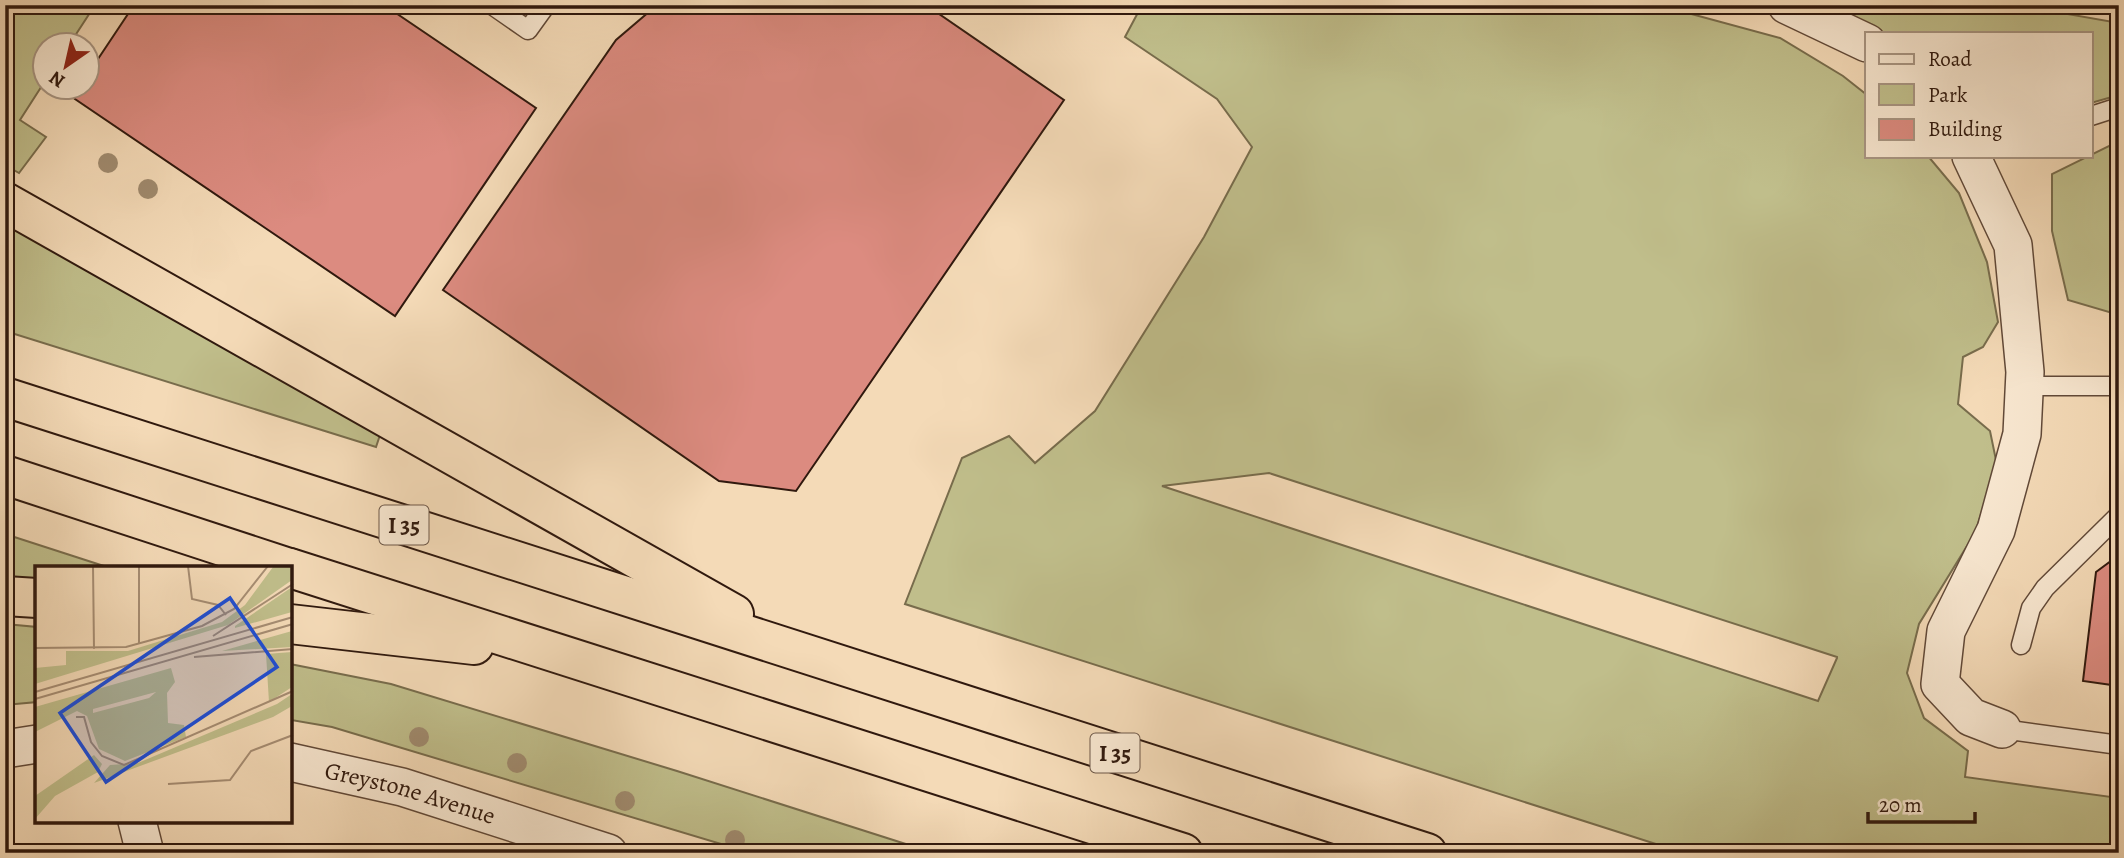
<svg xmlns="http://www.w3.org/2000/svg" width="2124" height="858" font-family="Alegreya,serif">
<rect width="100%" height="100%" fill="#f4dab7"/>
<filter id="stains"><feTurbulence type="fractalNoise" baseFrequency=".00286" numOctaves="4"/><feColorMatrix values="0 0 0 0 .2 0 0 0 0 .09 0 0 0 0 .02 0 0 0 .5 -.17"/></filter>
<radialGradient id="worn" r=".72"><stop offset=".6" stop-color="#630" stop-opacity="0"/><stop offset="1" stop-color="#630" stop-opacity=".3"/></radialGradient>
<g fill="#c0be8b" stroke="#786c4c" stroke-width="2" fill-rule="evenodd">
<polygon points="5,5 95,5 69,45 46,46 45,81 20,120 46,137 19,173 5,165"/>
<path d="M1142,5h504l38,7 96,26 63,38 24,19v61h61l31,37 28,69 11,60 -15,25 -20,10 -5,47 32,27 7,34 -22,68 -56,91 -12,49 17,45 44,33 -3,26 154,21v55h-435l-779,-249 57,-146 47,-22 26,27 60,-52 109,-174 48,-90 -35,-48 -92,-62zM1269,473l568,184v1l-19,43 -656,-215z"/>
<polygon points="1817,5 2017,5 2119,23 2119,95 2091,103 2091,33 1870,33"/>
<polygon points="2119,141 2119,315 2068,300 2052,231 2052,174"/>
<polygon points="5,222 381,432 376,447 5,331"/>
<polygon points="5,534 107,567 37,568 37,580 5,578"/>
<polygon points="5,624 37,627 37,702 5,705"/>
<polygon points="290,664 391,684 677,771 934,853 751,853 332,727 291,720"/>
</g>
<g fill="#dc8b80" stroke="#30190e" stroke-width="2">
<polygon points="134,5 384,5 536,108 395,316 72,97 78,88 88,88 88,74"/>
<polygon points="657,5 926,5 1064,100 796,491 719,481 443,290 616,40"/>
<polygon points="2119,555 2119,686 2083,681 2096,572"/>
</g>
<g fill="none" stroke-linecap="round" stroke-linejoin="round">
<defs>
<g id="lane">
<polyline points="492,5 528,30 546,5"/>
<polyline points="2091,116 2119,107"/>
<polyline points="2025,386 2119,386"/>
<polyline points="2021,645 2031,608 2045,588 2119,515"/>
<polyline points="2002,729 2119,745"/>
</g>
<g id="street">
<polyline points="1787,5 1867,43"/>
<polyline points="1971,156 2013,245 2025,372 2022,434 1996,530 1946,631 1940,684 1971,717 2002,729"/>
<polyline points="5,749 37,744"/>
<path id="s1" d="M290,762l112,25 206,66"/>
<polyline points="137,821 145,853"/>
</g>
<g id="highway">
<polyline points="5,202 734,614"/>
<polyline points="5,397 1427,853"/>
<polyline points="5,475 289,568"/>
<polyline points="290,568 1183,853"/>
<polyline points="5,596 37,598"/>
<polyline points="290,624 474,645"/>
</g>
</defs>
<use href="#lane" stroke="#614938" stroke-width="21"/>
<use href="#street" stroke="#614938" stroke-width="40"/>
<use href="#highway" stroke="#30190e" stroke-width="42"/>
<use href="#lane" stroke="#f8e7d0" stroke-width="18"/>
<use href="#street" stroke="#f8e7d0" stroke-width="37"/>
<use href="#highway" stroke="#f4dab7" stroke-width="38"/>
</g>
<g fill="#a08b6f">
<circle cx="108" cy="163" r="10"/>
<circle cx="148" cy="189" r="10"/>
<circle cx="419" cy="737" r="10"/>
<circle cx="517" cy="763" r="10"/>
<circle cx="625" cy="801" r="10"/>
<circle cx="735" cy="840" r="10"/>
</g>
<g text-anchor="middle" stroke-width="7" stroke-linejoin="round" paint-order="stroke">
<g fill="#f8e7d0" stroke="#6c5748" stroke-width="2">
<rect x="379.5" y="505.5" width="49" height="39" rx="5"/>
<rect x="1090.5" y="733.5" width="49" height="39" rx="5"/>
</g>
<g font-size="23" font-weight="bold" fill="#30190e">
<text x="404" y="533">I 35</text>
<text x="1115" y="761">I 35</text>
</g>
<g font-size="24" fill="#30190e" stroke="#f8e7d0">
<text dy="8" stroke="none"><textPath href="#s1" startOffset="124">Greystone Avenue</textPath></text>
</g>
</g>
<g transform="translate(35 566)">
<rect width="257" height="257" fill="#f4dab7"/>
<path d="M257,0v14l-64,45 -193,59v-16l31,-3v-14h62l94,-29 23,-17 28,-38zM257,21v25l-57,16v-2zM257,65v16l-70,4zM257,86v35l-23,15 -3,-48zM136,102l4,14 -8,11 1,30 16,2 2,12 -61,24 -26,-12 -12,-33 -10,-5 -42,21v-25zM121,126l-7,6 -56,15v-4zM257,128v12l-19,11 -179,66 16,-18 28,-2 139,-59zM59,189l8,9 -4,8 -43,24 -20,23v-23z" fill="#c0be8b" fill-rule="evenodd"/>
<path fill="none" stroke="#a68d73" stroke-width="2" d="M58,0l1,83M104,0v78M153,0l4,33 26,6 8,10M178,70l80,-52M0,82l91,-1 76,-21 32,-17 34,-43M159,91l99,-8M0,126l258,-75M0,133l258,-75M41,151h8l7,25 11,14 22,9 169,-74M133,218l62,-4 21,-29 42,-16"/>
<path fill="#1d4ed8" fill-opacity="0.15" stroke="#1d4ed8" stroke-width="3.5" d="M195,32l47,69 -171,115 -46,-69z"/>
<rect width="257" height="257" fill="none" stroke="#30190e" stroke-width="3.5"/>
</g>
<rect width="2124" height="858" fill="none" stroke="#f4dab7" stroke-width="28"/>
<rect x="7" y="7" width="2110" height="844" fill="none" stroke="#30190e" stroke-width="3.5"/>
<rect x="14" y="14" width="2096" height="830" fill="none" stroke="#30190e" stroke-width="2"/>
<rect x="1865" y="32" width="228" height="126" fill="#f8e7d0" stroke="#a89582" stroke-width="2"/>
<rect x="1879" y="54" width="35" height="10" fill="#f8e7d0" stroke="#a89582" stroke-width="2"/>
<text x="1928" y="66" font-size="21" fill="#30190e">Road</text>
<rect x="1879" y="84" width="35" height="21" fill="#c0be8b" stroke="#a89582" stroke-width="2"/>
<text x="1928" y="102" font-size="21" fill="#30190e">Park</text>
<rect x="1879" y="119" width="35" height="21" fill="#dc8b80" stroke="#a89582" stroke-width="2"/>
<text x="1928" y="136" font-size="21" fill="#30190e">Building</text>
<g transform="translate(66 66) rotate(214)"><circle r="33" fill="#f8e7d0" stroke="#a89582" stroke-width="2"/>
<path d="M0-5L12 26L0 18L-12 26Z" fill="#8f2418"/>
<text y="-10" font-size="19" font-weight="bold" text-anchor="middle" fill="#30190e">N</text>
</g>
<path d="M1868 812v10h107v-10" fill="none" stroke="#30190e" stroke-width="3.5"/>
<text x="1879" y="812" font-size="21" fill="#30190e" stroke="#f8e7d0" stroke-width="5" paint-order="stroke">20 m</text>
<rect width="100%" height="100%" filter="url(#stains)"/>
<rect width="100%" height="100%" fill="url(#worn)"/>
</svg>
